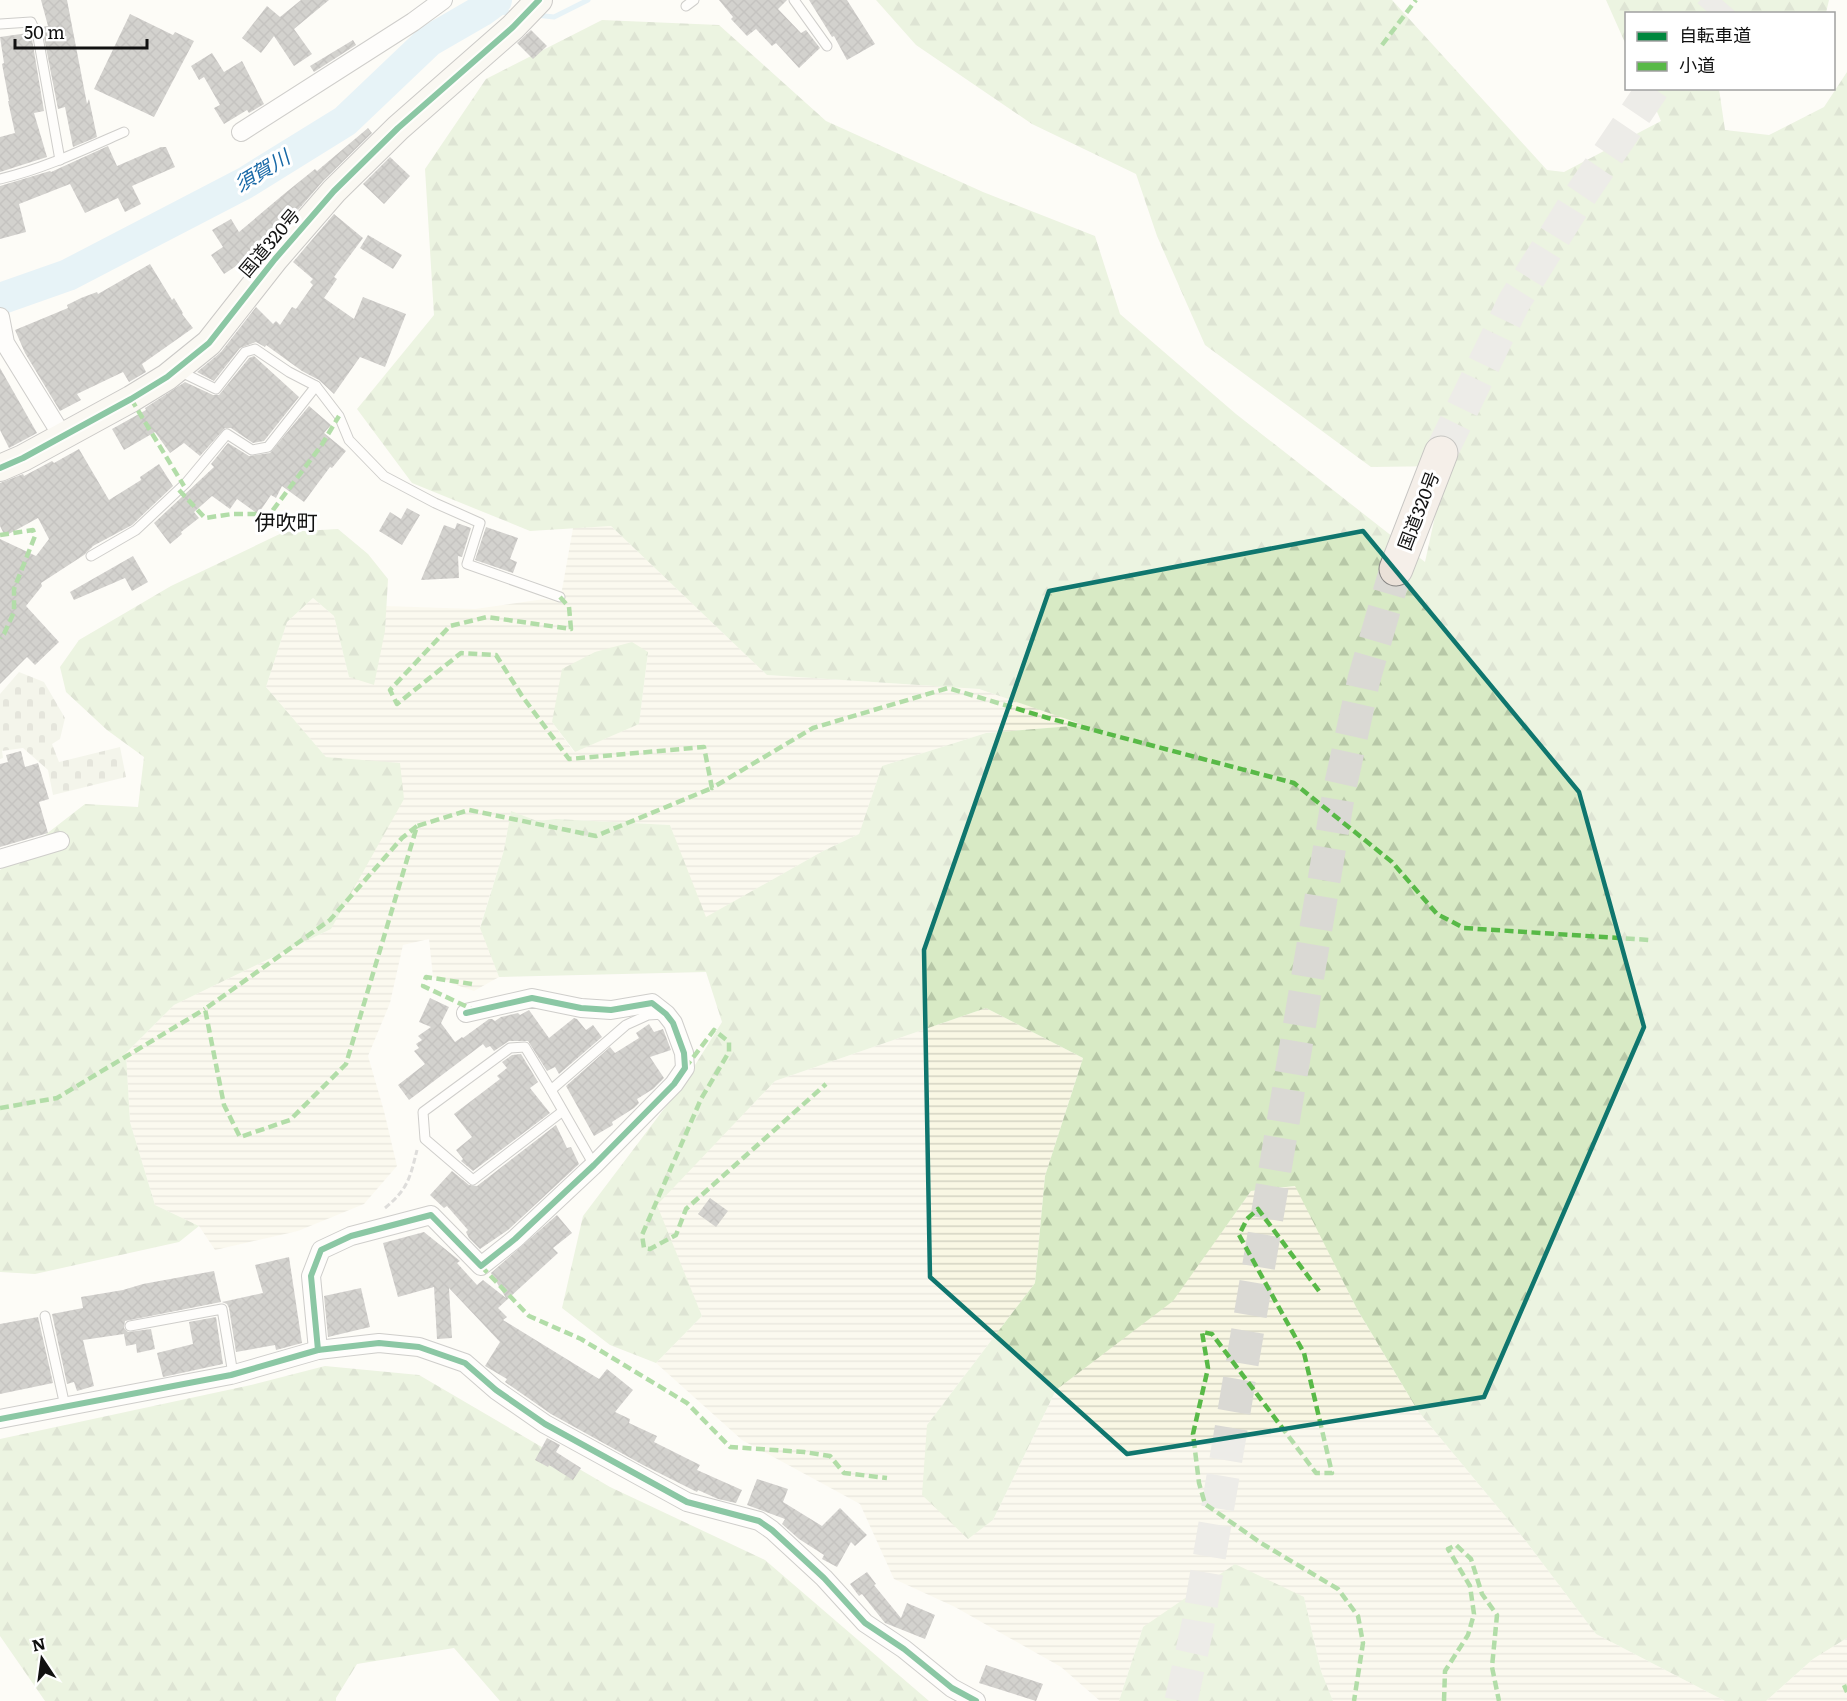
<svg xmlns="http://www.w3.org/2000/svg" width="1847" height="1701" font-family="Literata,'Noto Sans JP',serif">
<defs>
<pattern id="farmland-rules" width="6" height="5" patternUnits="userSpaceOnUse" patternTransform="scale(1.5)"><rect width="6" height="5" fill="#f9f7e4"/><path d="M0 2.5h6" fill="none" stroke="#d4d3c3"/></pattern>
<pattern id="forest-firs" width="22" height="20" patternUnits="userSpaceOnUse" patternTransform="scale(1.5)"><rect width="22" height="20" fill="#d8eac5"/><path d="M5 1l3.5 6h-7zM16 11l3.5 6h-7z" fill="#b8c8a8"/></pattern>
<pattern id="cemetery-stones" width="16" height="16" patternUnits="userSpaceOnUse" patternTransform="scale(1.5)"><rect width="16" height="16" fill="#e9eedb"/><path d="M2 7V4a2 2 0 0 1 4 0v3zM10 15v-3a2 2 0 0 1 4 0v3z" fill="#c7cbbb"/></pattern>
<pattern id="building-cross-hatch" width="8" height="8" patternUnits="userSpaceOnUse" patternTransform="scale(1.5)"><rect width="8" height="8" fill="#a19f9c"/><path d="M0 0l8 8M0 8l8-8" fill="none" stroke="#82807e"/></pattern>
</defs>
<rect width="100%" height="100%" fill="#fdfcf7"/>
<g fill="url(#farmland-rules)" fill-rule="evenodd">
<path d="M611,526l156,149 212,14 107,36 -100,8 -104,33 -23,68 -36,17 -118,67 -35,-93 -114,-6 -19,2 -26,-9 -7,38 -24,77 19,50 -25,14 -41,-14 -4,-38 -26,6 -13,58 -22,53 16,55 13,55 -33,38 -66,27 -83,19 -16,-24 -44,-21 -25,-83 -4,-69 48,-48 157,-76 69,-165 -74,-7 -60,-70 21,-65 26,-24 21,18 15,61 36,-46 1,-25 89,3 69,-10 16,2 13,-73zM648,652l-9,72 -65,28 -22,-30z"/>
<polygon points="986,1008 1083,1058 1045,1176 1035,1283 927,1425 967,1539 993,1520 1056,1390 1172,1301 1251,1191 1296,1186 1357,1309 1418,1411 1525,1540 1596,1634 1725,1701 1333,1701 1321,1671 1304,1597 1143,1627 1119,1701 1100,1701 1061,1667 955,1607 894,1579 860,1504 742,1440 656,1363 702,1316 656,1205 775,1081"/>
<polygon points="1847,1638 1847,1701 1766,1701 1813,1659"/>
</g>
<g fill="url(#forest-firs)">
<polygon points="876,0 1392,0 1547,170 1564,172 1661,121 1647,89 1719,89 1725,130 1769,135 1824,107 1847,72 1847,1638 1813,1659 1766,1701 1725,1701 1596,1634 1525,1540 1418,1411 1357,1309 1295,1186 1251,1191 1173,1301 1056,1390 993,1520 968,1539 922,1495 927,1425 1035,1283 1045,1176 1083,1058 986,1008 775,1081 657,1205 702,1316 656,1363 610,1345 562,1308 583,1216 685,1081 722,1022 706,972 499,977 480,928 504,850 511,811 537,821 556,819 670,825 706,917 823,851 859,834 882,766 986,733 1084,725 979,689 767,675 611,526 530,531 412,483 357,409 434,315 425,169 486,79 602,20 719,25 826,121 983,192 1095,236 1120,314 1236,414 1425,562 1446,466 1371,467 1205,345 1157,236 1136,174 1032,124 916,45"/>
<polygon points="1606,0 1829,0 1826,13 1626,14 1626,45"/>
<polygon points="338,529 368,554 388,579 385,631 374,685 349,677 334,616 313,598 287,622 266,687 326,757 400,763 404,799 331,929 174,1005 126,1053 130,1122 155,1205 199,1226 179,1242 35,1274 0,1272 0,870 85,804 138,807 144,757 107,730 66,692 60,667 79,640 171,586 284,532"/>
<polygon points="632,642 648,652 639,724 575,752 552,722 562,669 595,652"/>
<polygon points="325,1366 419,1375 610,1487 765,1560 929,1701 500,1701 454,1648 357,1664 336,1698 336,1701 45,1701 0,1636 0,1439 251,1385"/>
<polygon points="1235,1564 1304,1597 1321,1671 1333,1701 1119,1701 1143,1627"/>
</g>
<polygon fill="url(#cemetery-stones)" points="19,672 44,682 65,718 60,739 52,744 59,762 120,747 126,777 53,795 48,770 23,748 2,751 3,758 0,759 0,694"/>
<g fill="none" stroke-linecap="round" stroke-linejoin="round">
<g stroke="#cde8f7" stroke-width="5">
<polyline points="481,11 515,13"/>
<polyline points="536,15 554,17 588,0"/>
</g>
<polyline stroke="#cde8f7" stroke-width="32" points="0,299 68,275 245,183 345,121 429,41 481,11 496,0"/>
</g>
<g fill="url(#building-cross-hatch)">
<polygon points="41,0 67,0 87,104 89,99 97,137 73,147 65,107 58,109 42,27 48,26"/>
<polygon points="301,0 329,0 294,29 312,54 294,66 274,36 261,53 242,38 267,6 280,17"/>
<polygon points="719,0 787,0 778,9 801,33 806,30 820,48 799,68 776,43 772,46 756,29 747,36 731,19 733,17"/>
<polygon points="809,0 847,0 875,44 847,60 834,36 832,37"/>
<polygon points="130,14 173,35 175,32 194,41 154,117 94,89"/>
<polygon points="531,30 547,46 533,59 517,43"/>
<polygon points="28,33 32,39 44,111 34,113 47,157 0,172 0,137 15,133 8,101 9,101 2,64 4,63 0,37"/>
<polygon points="353,40 356,45 314,72 310,66"/>
<polygon points="212,53 224,72 242,61 264,104 249,113 247,110 224,124 214,108 220,105 204,77 199,80 191,66"/>
<polygon points="368,128 372,133 323,181 273,239 271,237 252,254 253,255 224,274 211,255 223,247 212,230 231,219 239,232 284,194 315,169 317,171"/>
<polygon points="108,146 117,166 161,147 166,147 175,167 132,186 141,204 125,212 118,198 85,213 70,184 19,204 26,232 0,239 0,186 50,171 51,172"/>
<polygon points="390,157 410,176 384,204 363,184"/>
<polygon points="334,214 363,238 334,277 337,279 324,298 354,319 363,297 406,314 385,367 360,357 334,394 319,380 302,371 266,345 265,347 256,342 240,348 214,381 197,372 221,352 256,307 273,324 276,321 280,325 292,307 296,309 313,285 310,282 313,279 293,262"/>
<polygon points="368,235 402,255 393,269 360,248"/>
<polygon points="150,264 172,300 174,298 183,313 182,314 193,328 142,364 146,372 129,382 123,372 77,394 81,400 60,411 25,353 15,330 68,308 67,305 81,298 97,292 98,294"/>
<polygon points="254,356 299,397 264,441 253,443 231,428 225,428 200,456 184,443 170,453 155,432 124,450 112,429 146,410 145,408 185,382 213,395 219,395 249,358"/>
<polygon points="0,368 37,433 9,448 0,430"/>
<polygon points="309,406 331,425 324,433 346,451 332,468 330,467 304,502 282,486 276,498 271,495 258,514 237,499 230,509 212,496 194,512 199,518 181,532 182,534 170,544 154,523 214,467 211,464 228,443 249,456 270,453"/>
<polygon points="79,449 109,500 141,480 140,477 159,464 173,486 132,525 93,546 84,555 41,583 42,586 26,606 59,642 35,665 27,657 0,684 0,539 36,556 49,539 38,518 5,536 0,526 0,483 23,474 24,476 52,461 54,463"/>
<polygon points="407,508 420,515 402,545 379,531 390,512 401,519"/>
<polygon points="457,523 471,528 462,557 458,556 459,578 421,580 444,525 455,529"/>
<polygon points="486,527 518,538 510,559 517,562 513,573 475,560"/>
<polygon points="133,556 148,582 132,591 125,578 74,600 70,592"/>
<polygon points="21,751 25,767 38,763 49,799 39,802 48,833 0,847 0,764 8,762 6,755"/>
<polygon points="430,998 449,1007 441,1023 455,1042 462,1037 463,1038 489,1019 492,1019 495,1021 501,1017 518,1013 520,1015 529,1010 549,1038 574,1018 577,1019 586,1030 593,1025 602,1037 559,1074 555,1067 547,1071 528,1041 509,1041 494,1051 490,1046 486,1048 483,1044 409,1100 398,1085 425,1064 414,1051 419,1048 416,1044 422,1040 418,1036 431,1027 419,1022"/>
<polygon points="649,1024 654,1032 663,1029 671,1050 650,1057 664,1078 653,1089 637,1099 639,1103 634,1108 612,1122 613,1125 594,1136 566,1086 610,1047 615,1053 639,1038 636,1033"/>
<polygon points="521,1054 538,1082 530,1088 550,1113 473,1171 461,1161 463,1159 456,1150 472,1137 454,1114 500,1079 497,1076 507,1068 502,1062 512,1055"/>
<polygon points="556,1125 567,1148 571,1147 579,1164 508,1230 480,1249 469,1238 466,1232 468,1230 447,1206 444,1208 430,1195 452,1171 469,1185 477,1186"/>
<polygon points="710,1198 728,1211 716,1227 698,1214"/>
<polygon points="557,1215 572,1233 553,1248 558,1253 498,1308 507,1317 503,1320 599,1379 607,1369 633,1390 615,1412 630,1419 629,1423 657,1436 654,1442 700,1465 697,1470 742,1490 736,1503 718,1499 698,1490 697,1492 643,1465 551,1414 505,1382 507,1379 485,1366 500,1342 449,1288 452,1338 437,1339 434,1287 398,1297 383,1243 424,1232 460,1261 457,1263 477,1285 483,1280 506,1298 491,1273"/>
<polygon points="289,1257 302,1343 276,1350 275,1345 236,1352 229,1308 227,1304 222,1302 263,1293 255,1265"/>
<polygon points="214,1271 221,1302 125,1321 124,1328 128,1332 151,1329 155,1349 137,1353 136,1344 126,1346 124,1334 83,1340 94,1386 77,1391 74,1382 67,1384 52,1314 83,1308 81,1297 123,1290 143,1284"/>
<polygon points="361,1288 370,1327 328,1337 324,1296"/>
<polygon points="38,1317 53,1383 0,1394 0,1324"/>
<polygon points="216,1317 223,1364 163,1377 157,1353 193,1344 189,1322"/>
<polygon points="547,1438 560,1445 556,1452 581,1468 573,1480 549,1465 548,1467 535,1460"/>
<polygon points="757,1479 788,1489 783,1502 822,1526 840,1508 867,1535 855,1546 851,1542 837,1567 822,1559 824,1555 799,1539 782,1524 785,1519 747,1505"/>
<polygon points="867,1572 876,1584 874,1585 901,1618 907,1603 935,1615 925,1639 885,1623 862,1594 859,1596 850,1584"/>
<polygon points="986,1665 1043,1684 1036,1701 979,1683"/>
</g>
<g fill="none" stroke-linecap="round" stroke-linejoin="round">
<g stroke="#dad9d4" stroke-width="33" stroke-dasharray="33 16" stroke-linecap="butt">
<polyline points="1710,14 1722,0"/>
<polyline points="1441,453 1514,302 1576,202 1653,88"/>
<polyline points="1181,1701 1198,1624 1339,792 1364,679 1396,569"/>
</g>
<defs>
<g id="lane">
<polyline points="794,0 827,46"/>
<polyline points="686,6 694,0"/>
<polyline points="0,24 31,22 38,37 60,160"/>
<path d="M0,179c43,-10 83,-29 124,-47"/>
<polyline points="179,371 216,389 245,352 255,349 289,372 316,386 339,416 349,440 384,476 435,503 480,523 467,564 560,597"/>
<polyline points="91,556 136,530 186,483 227,434 252,450 268,447 316,386"/>
<polyline points="551,1090 626,1025 648,1015 664,1014"/>
<polyline points="563,1111 473,1180 425,1139 423,1112 510,1048 525,1047 551,1090 594,1165"/>
<polyline points="45,1316 65,1406"/>
<polyline points="130,1326 222,1309 233,1374"/>
</g>
<g id="street">
<polyline points="241,132 413,22 443,0"/>
<polyline points="0,317 5,343 63,437"/>
<polyline points="0,859 60,841"/>
<polyline points="318,1350 311,1276 321,1250 351,1236 431,1215 481,1266 515,1239 594,1165 674,1084 685,1068 684,1053 673,1023 666,1014 652,1003 611,1010 581,1008 532,998 466,1013"/>
<polyline points="0,1419 231,1375 318,1350 379,1343 419,1347 465,1363 496,1390 545,1424 687,1502 759,1521 772,1530 824,1578 865,1623 904,1649 952,1688 976,1701"/>
</g>
<polyline id="secondary" points="0,468 23,458 131,399 167,377 209,343 275,259 334,191 398,128 513,27 539,0"/>
<polyline id="highway" points="1396,569 1441,453"/>
</defs>
<use href="#lane" stroke="#979795" stroke-width="11"/>
<use href="#street" stroke="#979795" stroke-width="20"/>
<use href="#secondary" stroke="#8e8d8b" stroke-width="28"/>
<use href="#highway" stroke="#858482" stroke-width="35"/>
<path stroke="#b9b9b8" stroke-width="3" stroke-dasharray="6 3" stroke-linecap="butt" d="M385,1208c23,-19 25,-30 32,-58"/>
<use href="#lane" stroke="#fffffe" stroke-width="9"/>
<use href="#street" stroke="#fffffe" stroke-width="18"/>
<use href="#secondary" stroke="#f6f4eb" stroke-width="26"/>
<use href="#highway" stroke="#eae1d8" stroke-width="33"/>
<g stroke="#58b947" stroke-width="4.5" stroke-dasharray="9 4.5" stroke-linecap="butt">
<polyline points="1382,45 1416,0"/>
<polyline points="131,399 184,486"/>
<polyline points="179,490 205,518 232,514 270,514 321,446 339,416"/>
<polyline points="0,535 33,530 35,536 14,589 14,612 4,634 0,638"/>
<polyline points="560,597 569,607 571,629 487,617 450,626 390,690 397,704 461,653 496,655 522,696 569,759 704,747 712,788 813,728 948,688 1048,718 1294,783 1392,862 1437,914 1464,928 1649,940"/>
<polyline points="417,826 402,838 330,920 205,1009 224,1105 240,1137 290,1120 346,1064 417,826 469,810 596,836 712,788"/>
<polyline points="472,984 426,977 423,986 476,1011"/>
<polyline points="685,1068 714,1030 729,1042 729,1052 701,1099 642,1235 644,1248 650,1249 676,1235 686,1209 826,1084"/>
<polyline points="0,1108 57,1098 205,1009"/>
<polyline points="481,1266 529,1316 581,1339 687,1403 730,1447 804,1452 830,1456 844,1473 887,1478"/>
<polyline points="1319,1291 1258,1209 1247,1219 1239,1235 1304,1353 1332,1473 1316,1473 1212,1334 1202,1332 1208,1368 1193,1434 1199,1483 1205,1504 1261,1543 1338,1589 1358,1616 1363,1643 1354,1701"/>
<polyline points="1844,1685 1847,1692"/>
<polyline points="1444,1701 1445,1671 1468,1635 1474,1614 1470,1586 1448,1549 1456,1545 1471,1559 1482,1594 1497,1615 1492,1667 1499,1701"/>
</g>
<defs>
<g id="cycleway">
<polyline points="0,468 23,458 131,399 167,377 209,343 275,259 334,191 398,128 513,27 539,0"/>
<polyline points="318,1350 311,1276 321,1250 351,1236 431,1215 481,1266 515,1239 594,1165 674,1084 685,1068 684,1053 673,1023 666,1014 652,1003 611,1010 581,1008 532,998 466,1013"/>
<polyline points="0,1419 231,1375 318,1350 379,1343 419,1347 465,1363 496,1390 545,1424 687,1502 759,1521 772,1530 824,1578 865,1623 904,1649 952,1688 976,1701"/>
</g>
</defs>
<use href="#cycleway" stroke="#fff" stroke-width="10"/>
<use href="#cycleway" stroke="#00873e" stroke-width="6"/>
</g>
<path d="M0 0H1847V1701H0ZM1363,531l216,261 65,235 -160,370 -357,57 -197,-177 -6,-327 125,-359z" fill="#fdfcf7" fill-opacity=".55" fill-rule="evenodd"/>
<path fill="none" stroke="#0f766e" stroke-width="4.5" stroke-linejoin="round" d="M1363,531l216,261 65,235 -160,370 -357,57 -197,-177 -6,-327 125,-359z"/>
<g text-anchor="middle" stroke-width="6" stroke-linejoin="round" paint-order="stroke">
<g font-size="18" fill="#111" stroke="#fff">
<text transform="translate(270 243) rotate(-50)" y="6">国道320号</text>
<text transform="translate(1419 511) rotate(-69)" y="6">国道320号</text>
</g>
<g font-size="20" font-style="italic" fill="#1768a6" stroke="#fff">
<text transform="translate(262 171) rotate(-31)" y="7">須賀川</text>
</g>
<g font-size="21" fill="#111" stroke="#fff">
<text x="286" y="530">伊吹町</text>
</g>
</g>
<rect x="1625" y="12" width="210" height="78" fill="#ffffff" stroke="#a0a0a0" stroke-width="1.5"/>
<rect x="1637" y="32" width="30" height="9" fill="#00873e" stroke="#a0a0a0" stroke-width="1.5"/>
<text x="1679" y="42" font-size="18" fill="#111111">自転車道</text>
<rect x="1637" y="62" width="30" height="9" fill="#58b947" stroke="#a0a0a0" stroke-width="1.5"/>
<text x="1679" y="72" font-size="18" fill="#111111">小道</text>
<g transform="translate(42 1659) rotate(347)" stroke="#ffffff" stroke-width="4.5" paint-order="stroke">
<path d="M0-4.5L10 22L0 15L-10 22Z" fill="#111111"/>
<text y="-9" font-size="16" font-weight="bold" text-anchor="middle" fill="#111111">N</text>
</g>
<path d="M15 39v9h132v-9" fill="none" stroke="#111111" stroke-width="3"/>
<text x="24" y="39" font-size="18" fill="#111111" stroke="#ffffff" stroke-width="4.5" paint-order="stroke">50 m</text>
</svg>
